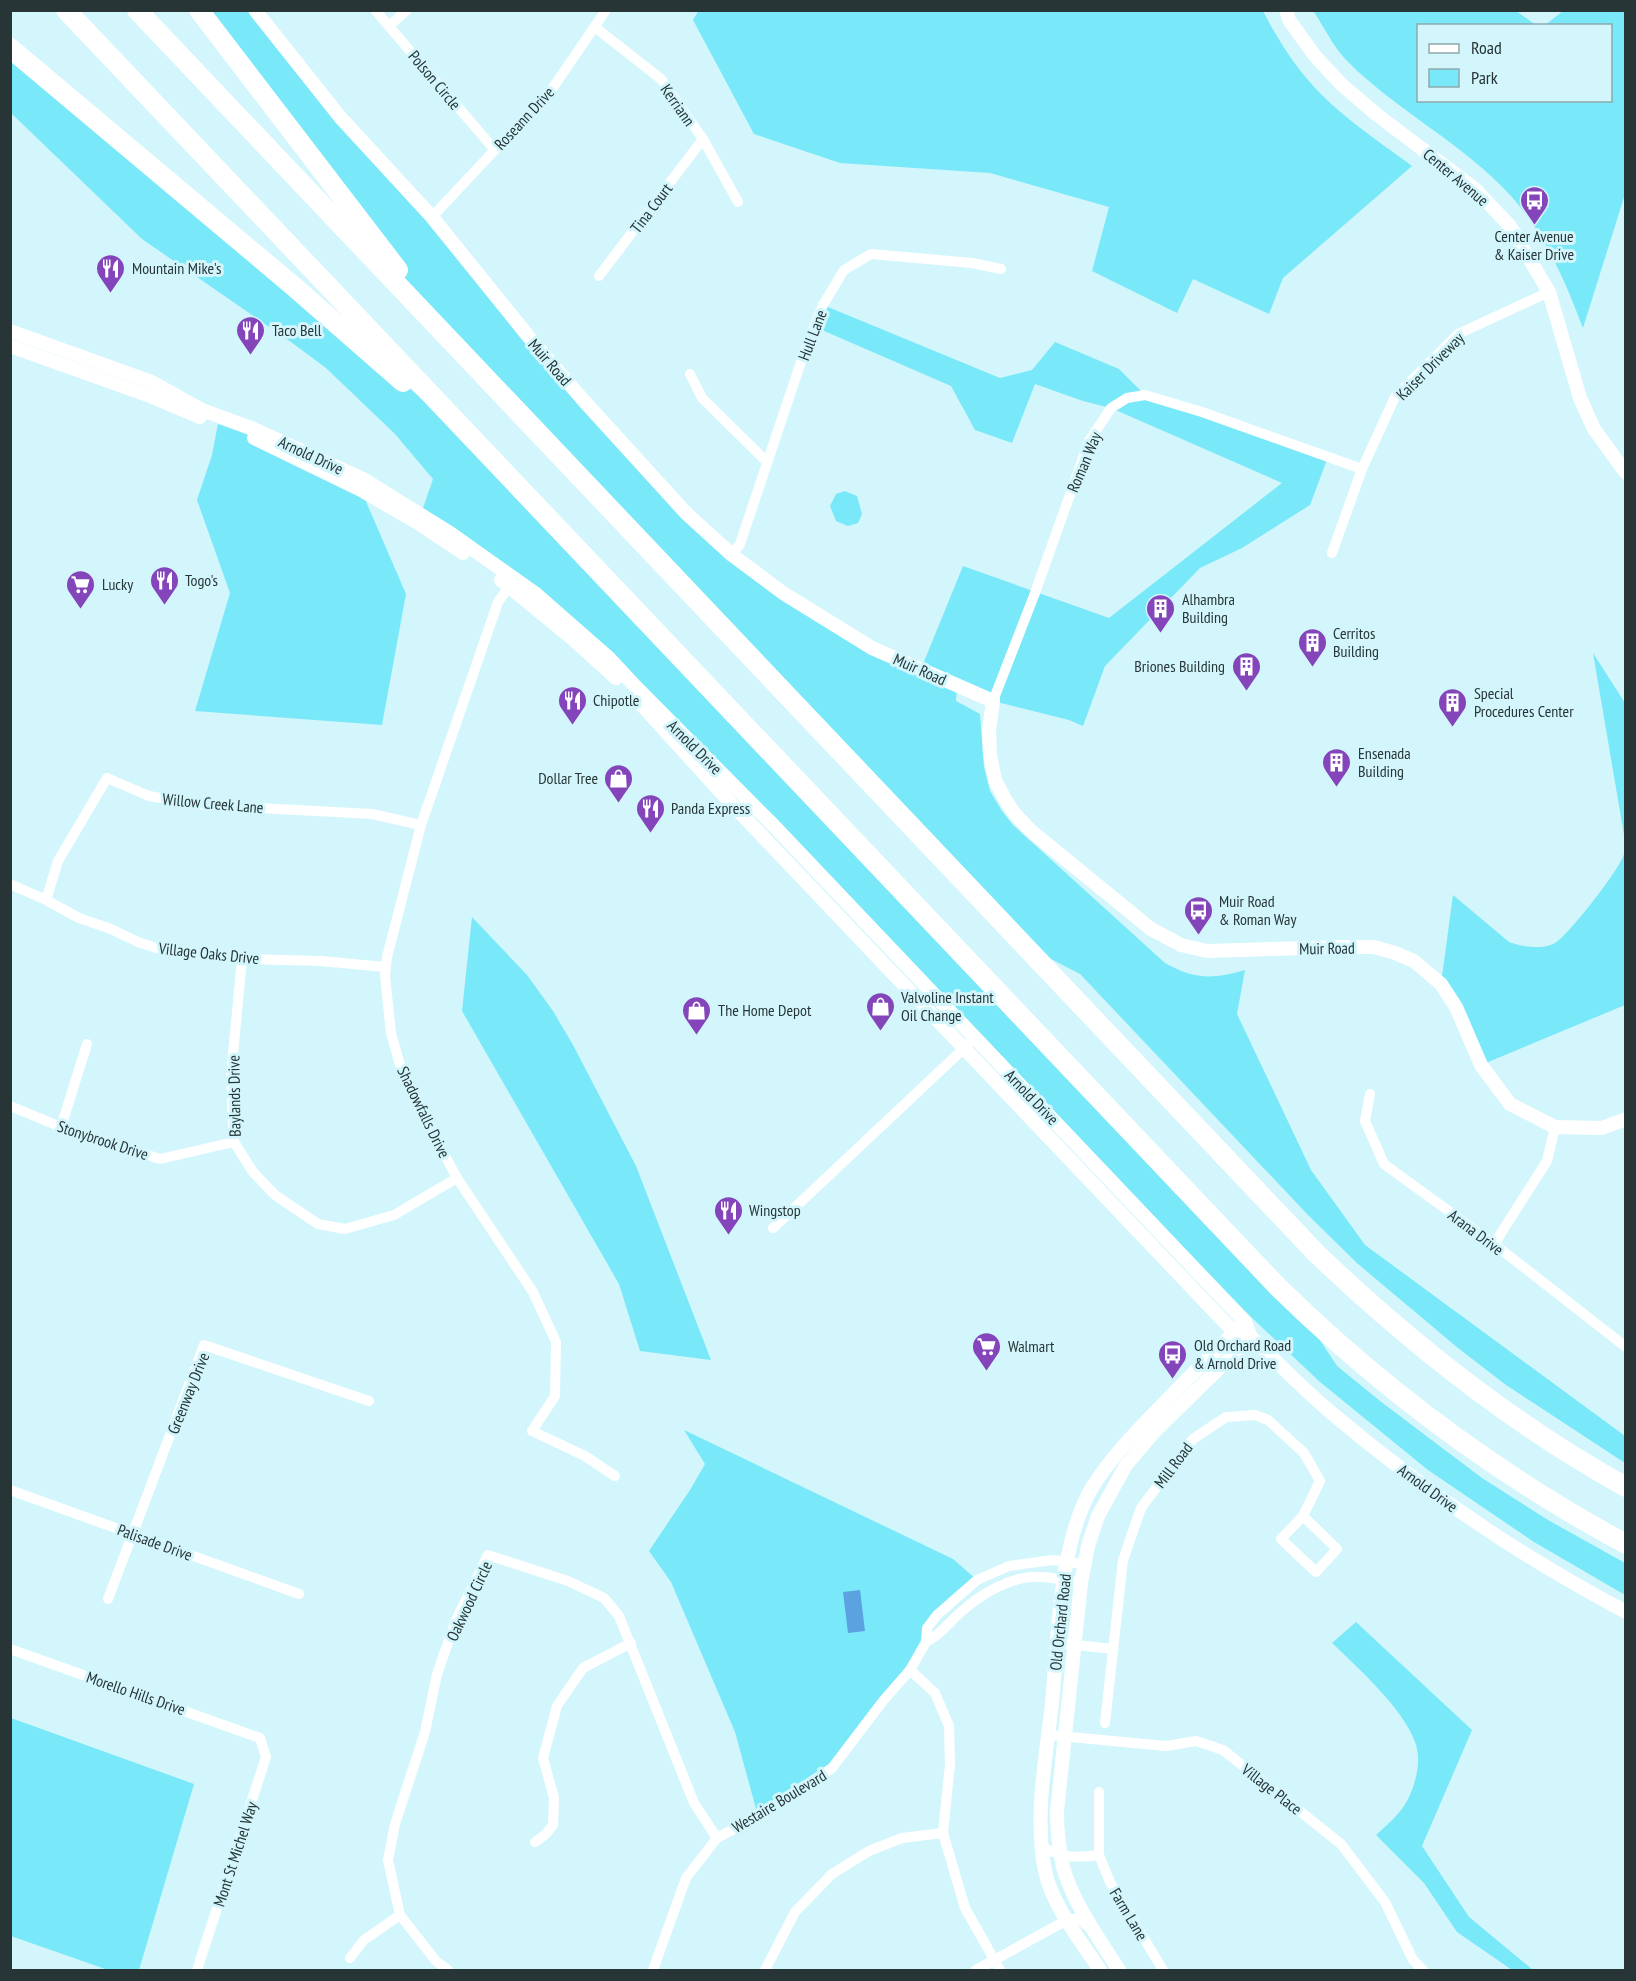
<svg xmlns="http://www.w3.org/2000/svg" width="1636" height="1981" font-family="'PT Sans Narrow',sans-serif">
<rect width="100%" height="100%" fill="#d2f6fc"/>
<g fill="#79e8f9">
<path d="M699,10l564,1c13,25 27,48 45,69 29,34 69,60 104,86l-129,112 -14,36 -76,-35 -16,34 -85,-42 17,-64 -119,-34 -150,-10 -86,-29 -61,-114z"/>
<path d="M1325,10l191,1 20,14 -118,1v74h192v-74l-65,-1 18,-14h62v183l-42,134c-18,-47 -37,-92 -71,-131 -48,-53 -115,-86 -165,-136 -14,-15 -22,-32 -33,-49z"/>
<path d="M199,11h56l431,502 97,80 138,76 42,-103 146,52 173,-135 -171,-75 -28,-7 -48,-17 -23,59 -37,-13 -24,-44 -136,-59 8,-22 177,73 32,-8 23,-28 64,27 26,26 183,62 -18,48 -68,43 -42,20 -95,98 -22,60 -14,-6 -76,-19 -36,-15 -1,15 24,13 4,53 6,24 12,20 11,14 152,138c30,17 48,16 80,7l-8,44 74,156 54,75 260,191v27l-119,-78 -48,-37 -100,-84 -49,-48 -229,-242 -56,-29 -569,-599z"/>
<polygon points="10,57 292,285 499,467 1299,1308 1337,1366 1380,1401 1482,1478 1548,1520 1625,1563 1625,1595 1534,1542 1428,1470 1320,1382 1250,1316 1195,1259 778,820 636,687 609,658 421,514 433,479 395,434 326,368 291,342 142,239 11,113"/>
<polygon points="218,424 251,436 361,490 406,594 382,725 195,711 230,593 197,500 212,455"/>
<polygon points="845,491 857,496 862,514 858,523 848,526 836,521 830,506 836,494"/>
<path d="M1593,653l32,50v302l-144,60 -40,-81 12,-89 56,47c13,5 33,8 46,1 13,-7 65,-74 69,-89 2,-6 1,-13 0,-19z"/>
<polygon points="472,917 527,975 553,1011 573,1045 636,1166 711,1360 640,1351 619,1284 462,1011"/>
<polygon points="684,1430 953,1559 977,1580 937,1615 926,1642 832,1768 758,1816 735,1732 671,1582 649,1551 690,1490 705,1464"/>
<path d="M1356,1622l116,108 -50,116 47,71 64,53h-21l-55,-38 -33,-49 -48,-48c11,-10 24,-21 31,-34 9,-17 15,-41 8,-59 -12,-34 -57,-74 -83,-99z"/>
<polygon points="11,1718 194,1784 139,1970 108,1970 11,1936"/>
</g>
<polygon fill="#5ba2e1" points="860,1590 865,1631 848,1633 843,1592"/>
<g fill="none" stroke-linecap="round" stroke-linejoin="round">
<g stroke="#fff" stroke-width="10">
<polyline points="375,10 494,149"/>
<polyline points="389,26 407,10"/>
<polyline points="596,28 661,79 703,139 738,202"/>
<polyline points="432,217 552,89 606,10"/>
<polyline points="599,276 703,139"/>
<polyline points="690,374 702,398 767,462"/>
<polyline points="1332,553 1362,469 1395,397 1458,334 1549,292"/>
<polyline points="732,555 740,544 805,350 823,305 844,270 871,254 972,263 1001,269"/>
<polyline points="513,581 498,602 421,825 387,957 385,976 391,1033 404,1079 457,1178 533,1292 556,1342 555,1396 532,1431 585,1456 615,1476"/>
<polyline points="993,701 1035,593 1089,441 1111,408 1127,398 1145,395 1202,412 1362,469"/>
<polyline points="10,884 46,900 79,918 111,929 138,942 163,950 242,959 321,961 385,967"/>
<polyline points="46,900 58,861 107,778 149,796 202,805 372,814 421,825"/>
<polyline points="242,959 231,1075 234,1142 253,1172 275,1195 318,1224 345,1229 394,1215 457,1178"/>
<polyline points="1370,1094 1365,1121 1384,1164 1494,1244 1626,1347"/>
<polyline points="10,1106 61,1127 160,1159 234,1142"/>
<polyline points="61,1127 87,1044"/>
<polyline points="773,1228 975,1038"/>
<polyline points="1494,1244 1547,1161 1555,1127"/>
<polyline points="10,1490 299,1594"/>
<polyline points="108,1599 204,1345 369,1401"/>
<path d="M926,1642c16,-8 22,-19 35,-30 20,-18 51,-37 79,-35 13,0 27,4 41,6"/>
<polyline points="1058,1643 1113,1649"/>
<polyline points="10,1649 260,1738 266,1757 197,1970"/>
<polyline points="910,1670 935,1693 949,1726 950,1764 943,1833 965,1908 1000,1970"/>
<polyline points="1105,1723 1123,1560 1141,1508 1193,1439 1226,1417 1255,1415 1268,1420 1304,1453 1320,1481 1303,1516 1281,1539 1316,1572 1337,1549 1303,1516"/>
<polyline points="1049,1735 1166,1746 1196,1741 1223,1750 1341,1844 1385,1902 1413,1960 1423,1970"/>
<polyline points="1099,1792 1099,1855 1110,1882 1163,1970"/>
<polyline points="535,1842 546,1834 553,1825 554,1798 543,1758 557,1706 583,1668 631,1643"/>
<path d="M1042,1847c22,11 32,11 57,8"/>
<polyline points="350,1958 364,1940 400,1915"/>
<polyline points="448,1970 436,1961 400,1915 388,1860 395,1824 425,1732 437,1674 456,1620 488,1555 568,1581 604,1598 619,1616 694,1803 717,1838"/>
<polyline points="653,1970 686,1878 717,1838 758,1816 832,1768 883,1701 910,1670 926,1642 927,1628 937,1615 977,1580 1009,1566 1053,1560 1084,1564"/>
<polyline points="765,1970 795,1912 832,1874 869,1851 902,1838 943,1833"/>
<path d="M976,1970l91,-50c10,-3 14,1 22,7"/>
</g>
<g stroke="#fff" stroke-width="14">
<polyline points="255,10 340,117 432,217 528,336 584,401 686,513 732,555 783,593 872,648 993,701 989,731 990,755 995,780 1006,801 1015,814 1031,831 1151,929 1181,945 1207,951 1341,947 1374,947 1395,953 1414,961 1441,984 1456,1007 1481,1065 1510,1104 1555,1127 1602,1128 1626,1119"/>
<polyline points="1286,10 1289,20 1315,56 1341,84 1376,114 1475,189 1510,226 1549,292 1580,398 1594,429 1626,473"/>
<path d="M10,331l142,51 50,28 52,19 109,50 87,54 86,61 73,64 27,29 137,138 472,497 6,15c27,26 54,54 83,78 90,76 188,142 292,197"/>
<polyline points="10,346 150,396 200,417"/>
<polyline points="254,438 361,490 418,523 463,553"/>
<polyline points="501,580 573,639 616,678"/>
<polyline points="640,703 729,801 1234,1332 1251,1337"/>
<path d="M1100,1970c-19,-29 -48,-65 -55,-99 -11,-55 1,-113 7,-168 6,-64 7,-162 41,-217 19,-30 44,-55 68,-80 26,-27 53,-54 80,-80"/>
<path d="M1119,1970c-19,-30 -46,-67 -56,-103 -4,-18 -6,-37 -6,-56l24,-228 7,-37 10,-30 28,-51 28,-33 97,-95"/>
</g>
<g stroke="#fff" stroke-width="20">
<path d="M66,10l1212,1277c104,102 220,188 348,257"/>
<path d="M137,10l1179,1243c94,90 196,171 310,234"/>
<polyline points="199,10 398,270"/>
<polyline points="10,48 292,285 403,382"/>
</g>
</g>
<defs>
<symbol id="bus-pin" viewBox="-11 -11 22 30"><path d="M0 17L-7.5 6A9.5 9.5 0 1 1 7.5 6Z" fill="#8445bb" stroke="#d2f6fc"/><path d="M-5-6H5V4H4V6H2V4H-2V6H-4V4H-5ZM-3.5-4V0h7V-4ZM-3.5 1.2v1.5H-2V1.2ZM2 1.2v1.5H3.5V1.2Z" fill="#fff"/></symbol>
<symbol id="restaurant-pin" viewBox="-11 -11 22 30"><path d="M0 17L-7.5 6A9.5 9.5 0 1 1 7.5 6Z" fill="#8445bb" stroke="#d2f6fc"/><path d="M-5-6h1v4h1v-4h1v4h1v-4h1v5L-1.5 .5V6h-2V.5L-5-1ZM5-6V6H3V1.5H1.5Q1.5-4 5-6Z" fill="#fff"/></symbol>
<symbol id="supermarket-pin" viewBox="-11 -11 22 30"><path d="M0 17L-7.5 6A9.5 9.5 0 1 1 7.5 6Z" fill="#8445bb" stroke="#d2f6fc"/><path d="M-6-5.5h2.5l.6 2H6L4.5 2H-2.5L-4.4-4H-6ZM-1.5 3.2a1.3 1.3 0 1 0 .1 0ZM3 3.2a1.3 1.3 0 1 0 .1 0Z" fill="#fff"/></symbol>
<symbol id="building-pin" viewBox="-11 -11 22 30"><path d="M0 17L-7.5 6A9.5 9.5 0 1 1 7.5 6Z" fill="#8445bb" stroke="#d2f6fc"/><path d="M-4-6H4V6H1V3H-1V6H-4ZM-2.5-4.3h1.7v1.8h-1.7ZM.8-4.3h1.7v1.8H.8ZM-2.5-1h1.7V.8h-1.7ZM.8-1h1.7V.8H.8Z" fill="#fff"/></symbol>
<symbol id="shop-pin" viewBox="-11 -11 22 30"><path d="M0 17L-7.5 6A9.5 9.5 0 1 1 7.5 6Z" fill="#8445bb" stroke="#d2f6fc"/><path d="M-5-2.5h2.3a2.7 3.5 0 0 1 5.4 0H5L5.5 6h-11ZM-1.5-2.5h3a1.5 2.3 0 0 0-3 0Z" fill="#fff"/></symbol>
</defs>
<g fill-rule="evenodd">
<use href="#bus-pin" x="1518" y="184" width="33" height="45"/>
<use href="#restaurant-pin" x="94" y="252" width="33" height="45"/>
<use href="#restaurant-pin" x="234" y="314" width="33" height="45"/>
<use href="#restaurant-pin" x="148" y="564" width="33" height="45"/>
<use href="#supermarket-pin" x="64" y="568" width="33" height="45"/>
<use href="#building-pin" x="1144" y="592" width="33" height="45"/>
<use href="#building-pin" x="1296" y="626" width="33" height="45"/>
<use href="#building-pin" x="1230" y="650" width="33" height="45"/>
<use href="#restaurant-pin" x="556" y="684" width="33" height="45"/>
<use href="#building-pin" x="1436" y="686" width="33" height="45"/>
<use href="#building-pin" x="1320" y="746" width="33" height="45"/>
<use href="#shop-pin" x="602" y="762" width="33" height="45"/>
<use href="#restaurant-pin" x="634" y="792" width="33" height="45"/>
<use href="#bus-pin" x="1182" y="894" width="33" height="45"/>
<use href="#shop-pin" x="864" y="990" width="33" height="45"/>
<use href="#shop-pin" x="680" y="994" width="33" height="45"/>
<use href="#restaurant-pin" x="712" y="1194" width="33" height="45"/>
<use href="#supermarket-pin" x="970" y="1330" width="33" height="45"/>
<use href="#bus-pin" x="1156" y="1338" width="33" height="45"/>
</g>
<g text-anchor="middle" stroke-width="6" stroke-linejoin="round" paint-order="stroke">
<g font-size="16" fill="#273537" stroke="#d2f6fc">
<text transform="translate(435 80) rotate(50)" y="6">Polson Circle</text>
<text transform="translate(678 105) rotate(55)" y="6">Kerriann</text>
<text transform="translate(524 118) rotate(-47)" y="6">Roseann Drive</text>
<text transform="translate(1456 177) rotate(40)" y="6">Center Avenue</text>
<text transform="translate(651 208) rotate(-53)" y="6">Tina Court</text>
<text transform="translate(812 335) rotate(-69)" y="6">Hull Lane</text>
<text transform="translate(550 362) rotate(49)" y="6">Muir Road</text>
<text transform="translate(1430 366) rotate(-45)" y="6">Kaiser Driveway</text>
<text transform="translate(311 455) rotate(25)" y="6">Arnold Drive</text>
<text transform="translate(1084 462) rotate(-67)" y="6">Roman Way</text>
<text transform="translate(920 669) rotate(24)" y="6">Muir Road</text>
<text transform="translate(695 747) rotate(45)" y="6">Arnold Drive</text>
<text transform="translate(213 803) rotate(5)" y="6">Willow Creek Lane</text>
<text transform="translate(1327 948) rotate(-1)" y="6">Muir Road</text>
<text transform="translate(209 953) rotate(6)" y="6">Village Oaks Drive</text>
<text transform="translate(234 1096) rotate(-91)" y="6">Baylands Drive</text>
<text transform="translate(1032 1097) rotate(46)" y="6">Arnold Drive</text>
<text transform="translate(424 1112) rotate(64)" y="6">Shadowfalls Drive</text>
<text transform="translate(103 1140) rotate(18)" y="6">Stonybrook Drive</text>
<text transform="translate(1476 1232) rotate(37)" y="6">Arana Drive</text>
<text transform="translate(188 1393) rotate(-68)" y="6">Greenway Drive</text>
<text transform="translate(1173 1465) rotate(-53)" y="6">Mill Road</text>
<text transform="translate(1428 1488) rotate(36)" y="6">Arnold Drive</text>
<text transform="translate(155 1542) rotate(20)" y="6">Palisade Drive</text>
<text transform="translate(469 1601) rotate(-65)" y="6">Oakwood Circle</text>
<text transform="translate(1060 1622) rotate(-84)" y="6">Old Orchard Road</text>
<text transform="translate(136 1693) rotate(19)" y="6">Morello Hills Drive</text>
<text transform="translate(1272 1789) rotate(38)" y="6">Village Place</text>
<text transform="translate(779 1801) rotate(-31)" y="6">Westaire Boulevard</text>
<text transform="translate(235 1854) rotate(-72)" y="6">Mont St Michel Way</text>
<text transform="translate(1129 1914) rotate(59)" y="6">Farm Lane</text>
</g>
<g font-size="16" fill="#273537" stroke="#d2f6fc" text-anchor="start">
<text x="1534" y="242" text-anchor="middle">Center Avenue<tspan x="1534" dy="18">&amp; Kaiser Drive</tspan></text>
<text x="132" y="274">Mountain Mike's</text>
<text x="272" y="336">Taco Bell</text>
<text x="185" y="586">Togo's</text>
<text x="102" y="590">Lucky</text>
<text x="1182" y="605">Alhambra<tspan x="1182" dy="18">Building</tspan></text>
<text x="1333" y="639">Cerritos<tspan x="1333" dy="18">Building</tspan></text>
<text x="1225" y="672" text-anchor="end">Briones Building</text>
<text x="1474" y="699">Special<tspan x="1474" dy="18">Procedures Center</tspan></text>
<text x="593" y="706">Chipotle</text>
<text x="1358" y="759">Ensenada<tspan x="1358" dy="18">Building</tspan></text>
<text x="598" y="784" text-anchor="end">Dollar Tree</text>
<text x="671" y="814">Panda Express</text>
<text x="1219" y="907">Muir Road<tspan x="1219" dy="18">&amp; Roman Way</tspan></text>
<text x="901" y="1003">Valvoline Instant<tspan x="901" dy="18">Oil Change</tspan></text>
<text x="718" y="1016">The Home Depot</text>
<text x="749" y="1216">Wingstop</text>
<text x="1194" y="1351">Old Orchard Road<tspan x="1194" dy="18">&amp; Arnold Drive</tspan></text>
<text x="1008" y="1352">Walmart</text>
</g>
</g>
<rect width="1636" height="1981" fill="none" stroke="#273537" stroke-width="24"/>
<rect x="1417" y="24" width="195" height="78" fill="#d2f6fc" stroke="#8ea9ad" stroke-width="1.5"/>
<rect x="1429" y="44" width="30" height="9" fill="#ffffff" stroke="#8ea9ad" stroke-width="1.5"/>
<text x="1471" y="54" font-size="18" fill="#273537">Road</text>
<rect x="1429" y="69" width="30" height="18" fill="#79e8f9" stroke="#8ea9ad" stroke-width="1.5"/>
<text x="1471" y="84" font-size="18" fill="#273537">Park</text>
</svg>
